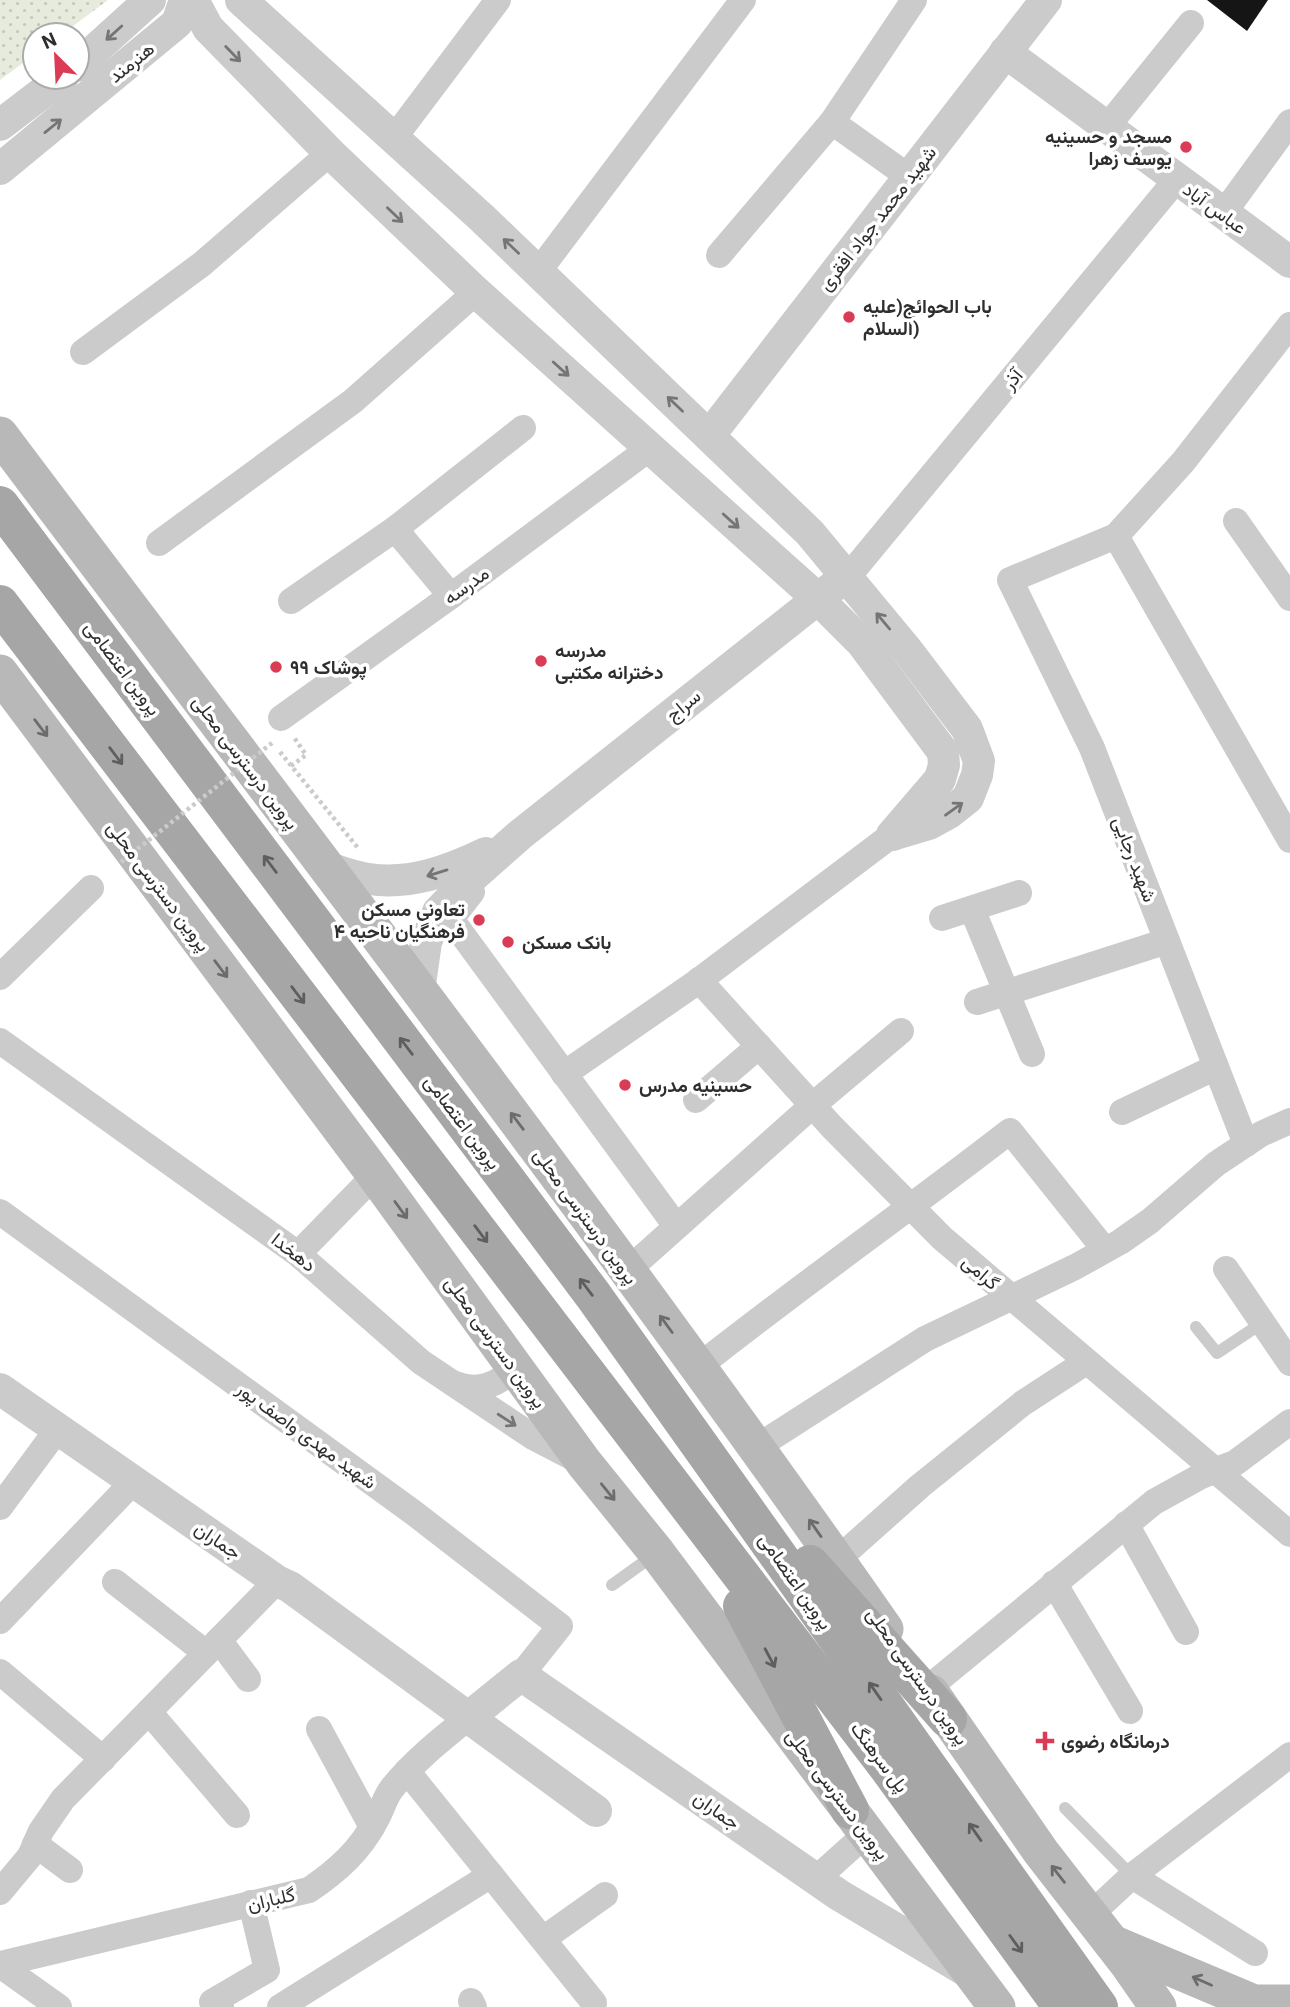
<svg xmlns="http://www.w3.org/2000/svg" width="1290" height="2007" font-family="Roboto,Vazirmatn,sans-serif">
<defs>
<pattern id="green-dots" width="8" height="8" patternUnits="userSpaceOnUse" patternTransform="scale(1.75)"><rect width="8" height="8" fill="#e6ebdd"/><path d="M2 2h.1M6 6h.1" fill="none" stroke="#c6cabe" stroke-width="1.8" stroke-linecap="round"/></pattern>
</defs>
<rect width="100%" height="100%" fill="#fff"/>
<polygon fill="url(#green-dots)" points="0,0 108,0 61,35 35,35 35,54 0,80"/>
<polygon fill="#151515" points="1207,0 1268,0 1247,31"/>
<g fill="none" stroke-linecap="round" stroke-linejoin="round">
<g stroke="#cbcbcb" stroke-width="4.5" stroke-dasharray="3.5 3.5" stroke-linecap="butt">
<polyline points="280,752 358,848"/>
<polyline points="291,766 306,755 293,736"/>
</g>
<g stroke="#cbcbcb" stroke-width="12">
<polyline points="1196,1327 1217,1353 1262,1323"/>
<polyline points="612,1585 654,1555"/>
<polyline points="1065,1808 1132,1876"/>
</g>
<g stroke="#cbcbcb" stroke-width="26">
<polyline points="832,122 909,177"/>
<polyline points="1106,128 1191,23"/>
<polyline points="394,138 498,0"/>
<polyline points="1223,214 1290,122"/>
<polyline points="719,255 832,122 914,0"/>
<polyline points="538,272 743,0"/>
<polyline points="83,352 202,264 330,153"/>
<polyline points="1236,521 1290,598"/>
<polyline points="395,529 451,596"/>
<polyline points="1116,536 1290,840"/>
<polyline points="159,543 353,401 476,292"/>
<polyline points="847,578 1176,180"/>
<polyline points="291,601 395,529 523,428"/>
<polyline points="281,718 451,596 650,448"/>
<polyline points="472,892 451,919 676,1226"/>
<polyline points="972,909 1032,1054"/>
<polyline points="942,918 1019,893"/>
<polyline points="0,977 91,888"/>
<polyline points="699,980 832,1127 942,1238 1290,1534"/>
<polyline points="977,1002 1167,941"/>
<polyline points="0,1041 298,1254 421,1362 533,1437 581,1462"/>
<polyline points="564,1074 697,982 892,835"/>
<polyline points="696,1100 759,1046"/>
<polyline points="1122,1112 1216,1067"/>
<polyline points="1246,1144 1092,748 1010,580 1116,536 1183,462 1290,325"/>
<polyline points="0,1212 414,1513 560,1626 521,1675"/>
<polyline points="298,1254 375,1175"/>
<polyline points="1226,1269 1290,1363"/>
<polyline points="627,1271 813,1105 901,1031"/>
<path d="M698,1367c102,-81 209,-156 312,-236l95,119"/>
<path d="M455,1384c24,9 42,1 60,-16"/>
<polyline points="757,1447 925,1339 1075,1267 1120,1242 1150,1221 1216,1164 1261,1134 1290,1121"/>
<polyline points="0,1507 57,1430"/>
<polyline points="1126,1524 1186,1632"/>
<polyline points="837,1560 920,1486 1023,1403 1086,1362"/>
<polyline points="115,1582 206,1653"/>
<polyline points="1054,1583 1130,1711"/>
<polyline points="0,1621 133,1482"/>
<polyline points="219,1640 248,1679"/>
<polyline points="0,1672 103,1759"/>
<polyline points="927,1689 1154,1502 1201,1476 1235,1463 1290,1422"/>
<polyline points="149,1712 237,1815"/>
<polyline points="319,1729 372,1827"/>
<polyline points="407,1771 594,2003"/>
<polyline points="35,1844 70,1870"/>
<polyline points="1132,1876 1255,1953"/>
<polyline points="816,1879 867,1833"/>
<polyline points="0,1892 30,1856 41,1831 63,1799 277,1581"/>
<polyline points="1090,1915 1132,1876 1290,1755"/>
<polyline points="543,1939 605,1895"/>
<path d="M0,1964l309,-74c28,-19 51,-39 67,-70 6,-10 9,-24 17,-33 22,-27 49,-48 76,-70"/>
<polyline points="0,1965 59,2007"/>
<polyline points="471,2001 474,2007"/>
<polyline points="221,2007 212,2002 267,1970 251,1903"/>
<polyline points="280,2007 491,1875"/>
</g>
<g stroke="#cbcbcb" stroke-width="32">
<polyline points="193,0 208,28 330,153 476,292 817,598 862,643 943,752 944,765 940,779 892,835"/>
<polyline points="241,0 482,218 810,533 907,650 967,729 979,761 977,775 968,798 949,813 929,824 892,835"/>
<polyline points="1005,52 1290,262"/>
<polyline points="77,66 150,0"/>
<polyline points="0,125 63,77"/>
<polyline points="0,169 177,23 185,0"/>
<polyline points="709,436 1046,0"/>
<path d="M326,868c14,3 28,9 43,11 41,6 80,-8 117,-26"/>
<polyline points="419,991 426,942 438,912 470,879 521,834 834,586"/>
<polyline points="0,1389 277,1581 290,1587 596,1811"/>
<polyline points="469,1717 521,1675 839,1895 968,1972"/>
</g>
<g stroke="#b8b8b8" stroke-width="37">
<path d="M0,435c298,396 601,788 885,1194"/>
<polyline points="0,673 375,1175 585,1464 657,1553 997,2007"/>
<polyline points="931,1693 1041,1852 1128,1964 1158,2007"/>
<polyline points="1112,1943 1254,2003 1290,2003"/>
</g>
<g stroke="#a6a6a6" stroke-width="38">
<polyline points="0,505 593,1295 1099,2007"/>
<polyline points="0,604 889,1769 1062,2007"/>
<polyline points="810,1564 948,1719"/>
<polyline points="742,1606 850,1810"/>
</g>
<polyline stroke="#cbcbcb" stroke-width="4.5" stroke-dasharray="3.5 3.5" stroke-linecap="butt" points="121,862 272,743"/>
</g>
<defs><path id="oneway-shaft" d="M-6 0H5M1.5-3L5.5 0L1.5 3" fill="none" stroke-width="1.6" stroke-linecap="round" stroke-linejoin="round" transform="scale(1.75)"/></defs>
<g stroke="#757575">
<use href="#oneway-shaft" transform="translate(114 33) rotate(138)"/>
<use href="#oneway-shaft" transform="translate(233 54) rotate(46)"/>
<use href="#oneway-shaft" transform="translate(53 126) rotate(-39)"/>
<use href="#oneway-shaft" transform="translate(395 215) rotate(44)"/>
<use href="#oneway-shaft" transform="translate(511 246) rotate(-136)"/>
<use href="#oneway-shaft" transform="translate(561 369) rotate(42)"/>
<use href="#oneway-shaft" transform="translate(675 404) rotate(-136)"/>
<use href="#oneway-shaft" transform="translate(731 521) rotate(42)"/>
<use href="#oneway-shaft" transform="translate(883 621) rotate(-130)"/>
<use href="#oneway-shaft" transform="translate(954 809) rotate(-36)"/>
<use href="#oneway-shaft" transform="translate(437 873) rotate(163)"/>
<use href="#oneway-shaft" transform="translate(507 1420) rotate(33)"/>
</g>
<g stroke="#6c6c6c">
<use href="#oneway-shaft" transform="translate(41 728) rotate(53)"/>
<use href="#oneway-shaft" transform="translate(221 969) rotate(53)"/>
<use href="#oneway-shaft" transform="translate(517 1121) rotate(-127)"/>
<use href="#oneway-shaft" transform="translate(401 1210) rotate(54)"/>
<use href="#oneway-shaft" transform="translate(666 1324) rotate(-126)"/>
<use href="#oneway-shaft" transform="translate(608 1492) rotate(51)"/>
<use href="#oneway-shaft" transform="translate(815 1528) rotate(-125)"/>
<use href="#oneway-shaft" transform="translate(1058 1874) rotate(-128)"/>
<use href="#oneway-shaft" transform="translate(1202 1981) rotate(-156)"/>
</g>
<g stroke="#5e5e5e">
<use href="#oneway-shaft" transform="translate(116 756) rotate(53)"/>
<use href="#oneway-shaft" transform="translate(270 864) rotate(-127)"/>
<use href="#oneway-shaft" transform="translate(298 995) rotate(53)"/>
<use href="#oneway-shaft" transform="translate(406 1046) rotate(-127)"/>
<use href="#oneway-shaft" transform="translate(481 1234) rotate(53)"/>
<use href="#oneway-shaft" transform="translate(586 1287) rotate(-127)"/>
<use href="#oneway-shaft" transform="translate(770 1658) rotate(62)"/>
<use href="#oneway-shaft" transform="translate(875 1691) rotate(-125)"/>
<use href="#oneway-shaft" transform="translate(975 1832) rotate(-125)"/>
<use href="#oneway-shaft" transform="translate(1016 1944) rotate(54)"/>
</g>
<g fill="#da3c55" stroke="#fff" stroke-width="2.5">
<circle cx="1186" cy="147" r="7"/>
<circle cx="849" cy="317" r="7"/>
<circle cx="541" cy="661" r="7"/>
<circle cx="276" cy="667" r="7"/>
<circle cx="479" cy="920" r="7"/>
<circle cx="508" cy="942" r="7"/>
<circle cx="625" cy="1085" r="7"/>
<path d="M1041.5 1730.5h7v7h7v7h-7v7h-7v-7h-7v-7h7z"/>
</g>
<g text-anchor="middle" stroke-width="7" stroke-linejoin="round" paint-order="stroke">
<g font-size="19" fill="#2e2e2e" stroke="#fff">
<text transform="translate(131 62) rotate(-39)" y="7">هنرمند</text>
<text transform="translate(1215 208) rotate(36)" y="7">عباس آباد</text>
<text transform="translate(877 218) rotate(-52)" y="7">شهید محمد جواد افقری</text>
<text transform="translate(1012 379) rotate(-50)" y="7">آذر</text>
<text transform="translate(466 585) rotate(-36)" y="7">مدرسه</text>
<text transform="translate(123 668) rotate(53)" y="7">پروین اعتصامی</text>
<text transform="translate(683 705) rotate(-39)" y="7">سراج</text>
<text transform="translate(246 762) rotate(53)" y="7">پروین درسترسی محلی</text>
<text transform="translate(1135 859) rotate(69)" y="7">شهید رجایی</text>
<text transform="translate(159 886) rotate(53)" y="7">پروین دسترسی محلی</text>
<text transform="translate(463 1122) rotate(53)" y="7">پروین اعتصامی</text>
<text transform="translate(586 1216) rotate(54)" y="7">پروین درسترسی محلی</text>
<text transform="translate(294 1252) rotate(38)" y="7">دهخدا</text>
<text transform="translate(981 1272) rotate(41)" y="7">گرامی</text>
<text transform="translate(496 1342) rotate(54)" y="7">پروین دسترسی محلی</text>
<text transform="translate(307 1435) rotate(36)" y="7">شهید مهدی واصف پور</text>
<text transform="translate(218 1540) rotate(34)" y="7">جماران</text>
<text transform="translate(796 1581) rotate(55)" y="7">پروین اعتصامی</text>
<text transform="translate(918 1676) rotate(55)" y="7">پروین درسترسی محلی</text>
<text transform="translate(880 1757) rotate(53)" y="7">پل سرهنگ</text>
<text transform="translate(838 1794) rotate(53)" y="7">پروین دسترسی محلی</text>
<text transform="translate(717 1810) rotate(35)" y="7">جماران</text>
<text transform="translate(271 1899) rotate(-13)" y="7">گلباران</text>
</g>
<g font-size="19" font-weight="bold" fill="#2e2e2e" stroke="#fff" text-anchor="start">
<text x="1172" y="143" text-anchor="end">مسجد و حسینیه<tspan x="1172" dy="22">یوسف زهرا</tspan></text>
<text x="863" y="313">باب الحوائج(علیه<tspan x="863" dy="22">السلام)</tspan></text>
<text x="555" y="657">مدرسه<tspan x="555" dy="22">دخترانه مکتبی</tspan></text>
<text x="290" y="674">پوشاک ۹۹</text>
<text x="465" y="916" text-anchor="end">تعاونی مسکن<tspan x="465" dy="22">فرهنگیان ناحیه ۴</tspan></text>
<text x="522" y="949">بانک مسکن</text>
<text x="639" y="1092">حسینیه مدرس</text>
<text x="1061" y="1748">درمانگاه رضوی</text>
</g>
</g>
<g transform="translate(56 56) rotate(336)"><circle r="33" fill="#ffffff" stroke="#ababab" stroke-width="2"/>
<path d="M0-5L12 26L0 18L-12 26Z" fill="#da3c55"/>
<text y="-10" font-size="19" font-weight="bold" text-anchor="middle" fill="#2e2e2e">N</text>
</g>
</svg>
